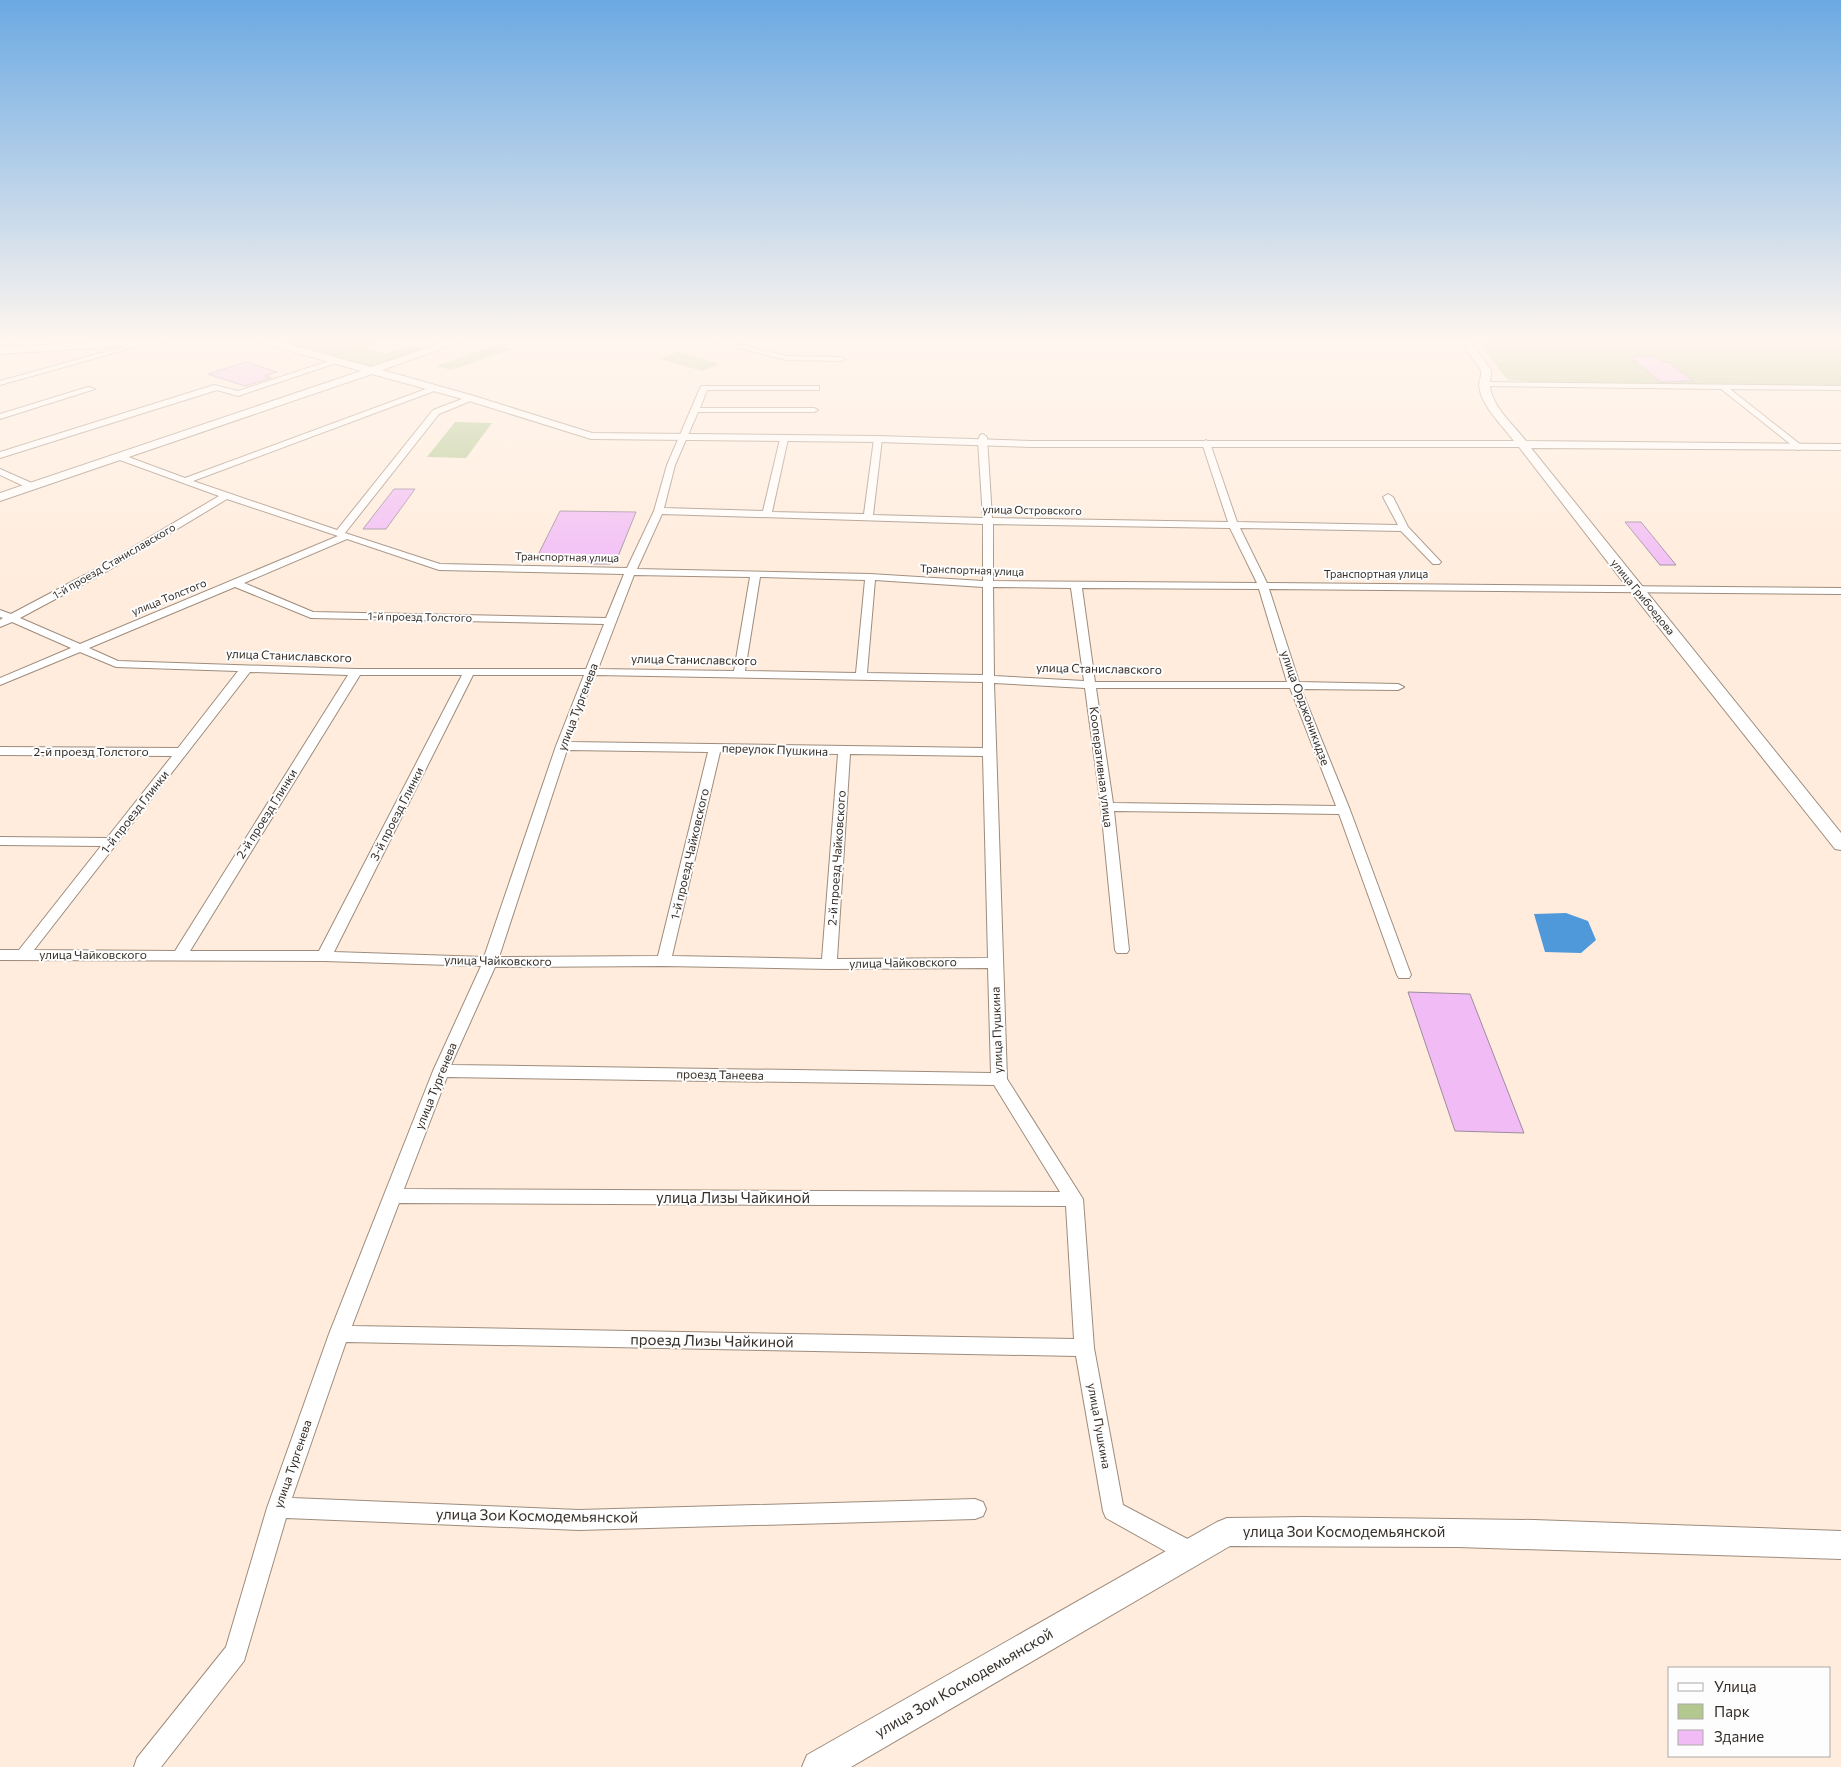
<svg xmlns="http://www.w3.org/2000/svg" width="1841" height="1767" font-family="Commissioner,sans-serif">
<rect width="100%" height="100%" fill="#ffecdc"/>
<g fill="#b2c88f">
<polygon points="276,341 384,341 364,348 385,354 411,346 428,347 368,368"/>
<polygon points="1480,341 1841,341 1841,386 1531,384 1528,381 1509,380 1505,377 1484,349"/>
<polygon points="496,345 512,349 451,370 436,366"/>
<polygon points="678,352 720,364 702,371 660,359"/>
<polygon points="455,422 492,423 466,458 427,457"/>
</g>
<polygon fill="#4f98da" points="1566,913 1588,921 1596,940 1581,953 1545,952 1534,914"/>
<g fill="#f1bbf6" stroke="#9b8c9c">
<polygon points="1633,356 1654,356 1662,362 1669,362 1693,381 1660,382 1630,357 1634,357"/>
<polygon points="246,362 277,372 265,376 271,378 245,386 208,374"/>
<polygon points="394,489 415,489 386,529 363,529"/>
<polygon points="560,511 636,512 615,564 591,564 592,562 535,561"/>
<polygon points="1625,522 1641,522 1676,565 1660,565"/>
<polygon points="1408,992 1470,994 1524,1133 1455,1131"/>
</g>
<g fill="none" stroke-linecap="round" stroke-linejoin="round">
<defs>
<g id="street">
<polygon points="11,341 28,342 30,350 23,352 22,345"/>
<polygon points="144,341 153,342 0,385 0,381"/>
<polygon points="712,341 725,341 786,356 841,357 845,359 841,361 786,360"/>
<polygon points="335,359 342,361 238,396 217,390 0,458 0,452 214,385 238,391"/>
<polygon points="1481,382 1841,386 1841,390 1730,389 1801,445 1801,449 1798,450 1721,389 1484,386 1481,386"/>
<path d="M434,386h3v4l-244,91 144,49 96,-120 37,-14h3v4l-34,14 -94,119 95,31 187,4 27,-57 13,-46 34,-79h118v4h-112l-7,18h114l4,2 -4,2h-116l-23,53 -11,43 99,3 17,-72 4,-3 4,3 -16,73 92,2 10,-75 4,-3 4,3 -9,76 110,3 -5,-77 2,-6 3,-1 4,3 5,81 236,4 -26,-79 4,-3 4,3 27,79 161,3 -15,-28 5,-3 5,3 15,30 33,35 -2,2h-6l-32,-33 -161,-3 27,55 574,5v6l-572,-5 30,93 99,2 6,3 -6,3 -97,-1 49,121 61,165 -2,3h-10l-2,-3 -58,-161 -225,-3 15,139 -2,3h-10l-2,-3 -14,-143 -16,-119 -91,-5 13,396 76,120 11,149 29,157 76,40 3,8 -3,8 -8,3 -8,-3 -77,-43 -3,-7 -27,-155 -730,-14 -54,156 287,12 396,-11 8,3 3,7 -3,7 -8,3 -396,11 -293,-12 -42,143 -83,106h-27l3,-9 89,-111 41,-139 62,-174 104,-263 48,-105 -157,-5 -324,-1v-10h19l82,-104 -101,-1v-8l107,1 65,-82 -172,-1v-8l178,1 60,-77 -122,-4 -36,-15 -80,33v-7l71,-30 -59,-26 -12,5v-7l3,-2 -3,-1v-7l11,4 85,-45 123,-73 -102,-37v-4h6l62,23zM227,499l111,37 -258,108 -60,-26 84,-45zM662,514l321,10v57l-113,-7 -233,-5zM993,524l237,4 27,55 -264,-2zM347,539l92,31 185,4 -18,44 -293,-6 -69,-29zM634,575l116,2 -16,94 -136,-2zM760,577l105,3 -9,93 -111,-2zM875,580l108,7v88l-116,-2zM235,587l76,31 293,6 -18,45h-230l-238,-8 -29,-13zM993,587l78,1 13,93 -90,-5zM1082,588l177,1 28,93h-192zM250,672l98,3 -173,276 -141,-1zM360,675h102l-143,276h-129zM473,675h111l-28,71 -72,211 -150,-5zM595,675l388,7v66l-414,-6zM1096,688h194l46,118 -223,-3zM567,750l141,2 -50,204 -159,1zM720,752l118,2 -16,205 -150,-3zM850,754l133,2 5,202 -151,1zM664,966l165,3 159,-1 3,105 -540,-8 44,-98zM447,1077l547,8 66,107 -656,-3zM399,1203l667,3 8,133 -722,-13z"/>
<polygon points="88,387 95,389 0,419 0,414"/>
<polygon points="0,469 34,484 35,486 31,489 28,488 0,475"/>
</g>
<g id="secondary">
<polygon points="111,341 163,341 158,344 0,354 0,348"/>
<path d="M260,341h16l95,26 77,-26h15l-81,29 92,26 118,37 286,3 154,5h482c-12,-16 -32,-34 -35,-55 0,-6 3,-10 2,-16l-21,-29h10l21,29c1,6 -2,10 -1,15 1,21 24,40 36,56l315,3v6l-310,-2 310,385v17l-6,-1 -205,-258 -111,-144h-487l-154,-5 -287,-3 -125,-39 -94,-26 -372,127v-8l361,-122 -99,-28z"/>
<polygon points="1304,1517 1534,1520 1841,1531 1841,1559 1458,1547 1230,1546 851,1767 802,1767 807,1755 1217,1522 1227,1518"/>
</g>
</defs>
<use href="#street" stroke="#9d8c7d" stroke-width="2"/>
<use href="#secondary" stroke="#9d8c7d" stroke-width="2"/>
<use href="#street" fill="#fff" fill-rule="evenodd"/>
<use href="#secondary" fill="#fff" fill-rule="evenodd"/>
</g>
<linearGradient id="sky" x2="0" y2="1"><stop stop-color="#6ba9e2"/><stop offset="0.58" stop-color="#fff6ef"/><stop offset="1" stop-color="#fff6ef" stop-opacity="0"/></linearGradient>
<rect width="1841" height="588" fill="url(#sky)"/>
<g text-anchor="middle" stroke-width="4" stroke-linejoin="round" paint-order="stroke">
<g font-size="11" fill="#352e28" stroke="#fdfdfd">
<text transform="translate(1032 510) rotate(1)" y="4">улица Островского</text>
<text transform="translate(567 557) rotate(1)" y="4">Транспортная улица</text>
<text transform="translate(114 561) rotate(-30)" y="4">1-й проезд Станиславского</text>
<text transform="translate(972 570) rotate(2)" y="4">Транспортная улица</text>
<text x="1376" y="578">Транспортная улица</text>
<text transform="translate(169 597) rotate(-22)" y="4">улица Толстого</text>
<text transform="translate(1643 597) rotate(51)" y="4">улица Грибоедова</text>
<text transform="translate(420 617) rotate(1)" y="4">1-й проезд Толстого</text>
</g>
<g font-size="12" fill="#352e28" stroke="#fdfdfd">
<text transform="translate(289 656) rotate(2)" y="4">улица Станиславского</text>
<text transform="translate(694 660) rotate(1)" y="4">улица Станиславского</text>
<text transform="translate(1099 669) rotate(1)" y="4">улица Станиславского</text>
<text transform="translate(578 707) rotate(-69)" y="4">улица Тургенева</text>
<text transform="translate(1305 708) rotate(70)" y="4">улица Орджоникидзе</text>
<text transform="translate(775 750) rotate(2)" y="4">переулок Пушкина</text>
<text x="91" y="756">2-й проезд Толстого</text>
<text transform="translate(1101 767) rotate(83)" y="4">Кооперативная улица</text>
<text transform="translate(135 812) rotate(-52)" y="4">1-й проезд Глинки</text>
<text transform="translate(267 814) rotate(-58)" y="4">2-й проезд Глинки</text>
<text transform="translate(397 814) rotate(-63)" y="4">3-й проезд Глинки</text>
<text transform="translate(690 854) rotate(-77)" y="4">1-й проезд Чайковского</text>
<text transform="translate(837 858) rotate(-86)" y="4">2-й проезд Чайковского</text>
<text x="93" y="959">улица Чайковского</text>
<text transform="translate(498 961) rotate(1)" y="4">улица Чайковского</text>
<text transform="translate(903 963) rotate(-1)" y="4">улица Чайковского</text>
<text transform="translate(997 1030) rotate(-92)" y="4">улица Пушкина</text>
<text transform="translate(720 1075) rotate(1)" y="4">проезд Танеева</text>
<text transform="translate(436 1086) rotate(-68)" y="4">улица Тургенева</text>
<text transform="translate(1099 1426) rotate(80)" y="4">улица Пушкина</text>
<text transform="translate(293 1464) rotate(-71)" y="4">улица Тургенева</text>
</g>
<g font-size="15" fill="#352e28" stroke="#fdfdfd">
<text x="733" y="1203">улица Лизы Чайкиной</text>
<text transform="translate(712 1341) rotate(1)" y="5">проезд Лизы Чайкиной</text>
<text transform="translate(537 1516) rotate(1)" y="5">улица Зои Космодемьянской</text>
<text x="1344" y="1537">улица Зои Космодемьянской</text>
<text transform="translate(964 1683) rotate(-30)" y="5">улица Зои Космодемьянской</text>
</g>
</g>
<rect x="1668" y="1667" width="162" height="90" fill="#fdfdfd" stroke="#adaaa8"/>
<rect x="1678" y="1683" width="25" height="8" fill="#ffffff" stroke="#adaaa8"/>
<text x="1714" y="1692" font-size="15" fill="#352e28">Улица</text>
<rect x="1678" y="1704" width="25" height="15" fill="#b2c88f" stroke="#adaaa8"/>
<text x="1714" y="1717" font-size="15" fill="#352e28">Парк</text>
<rect x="1678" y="1730" width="25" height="15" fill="#f1bbf6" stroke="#adaaa8"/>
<text x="1714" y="1742" font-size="15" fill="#352e28">Здание</text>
</svg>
